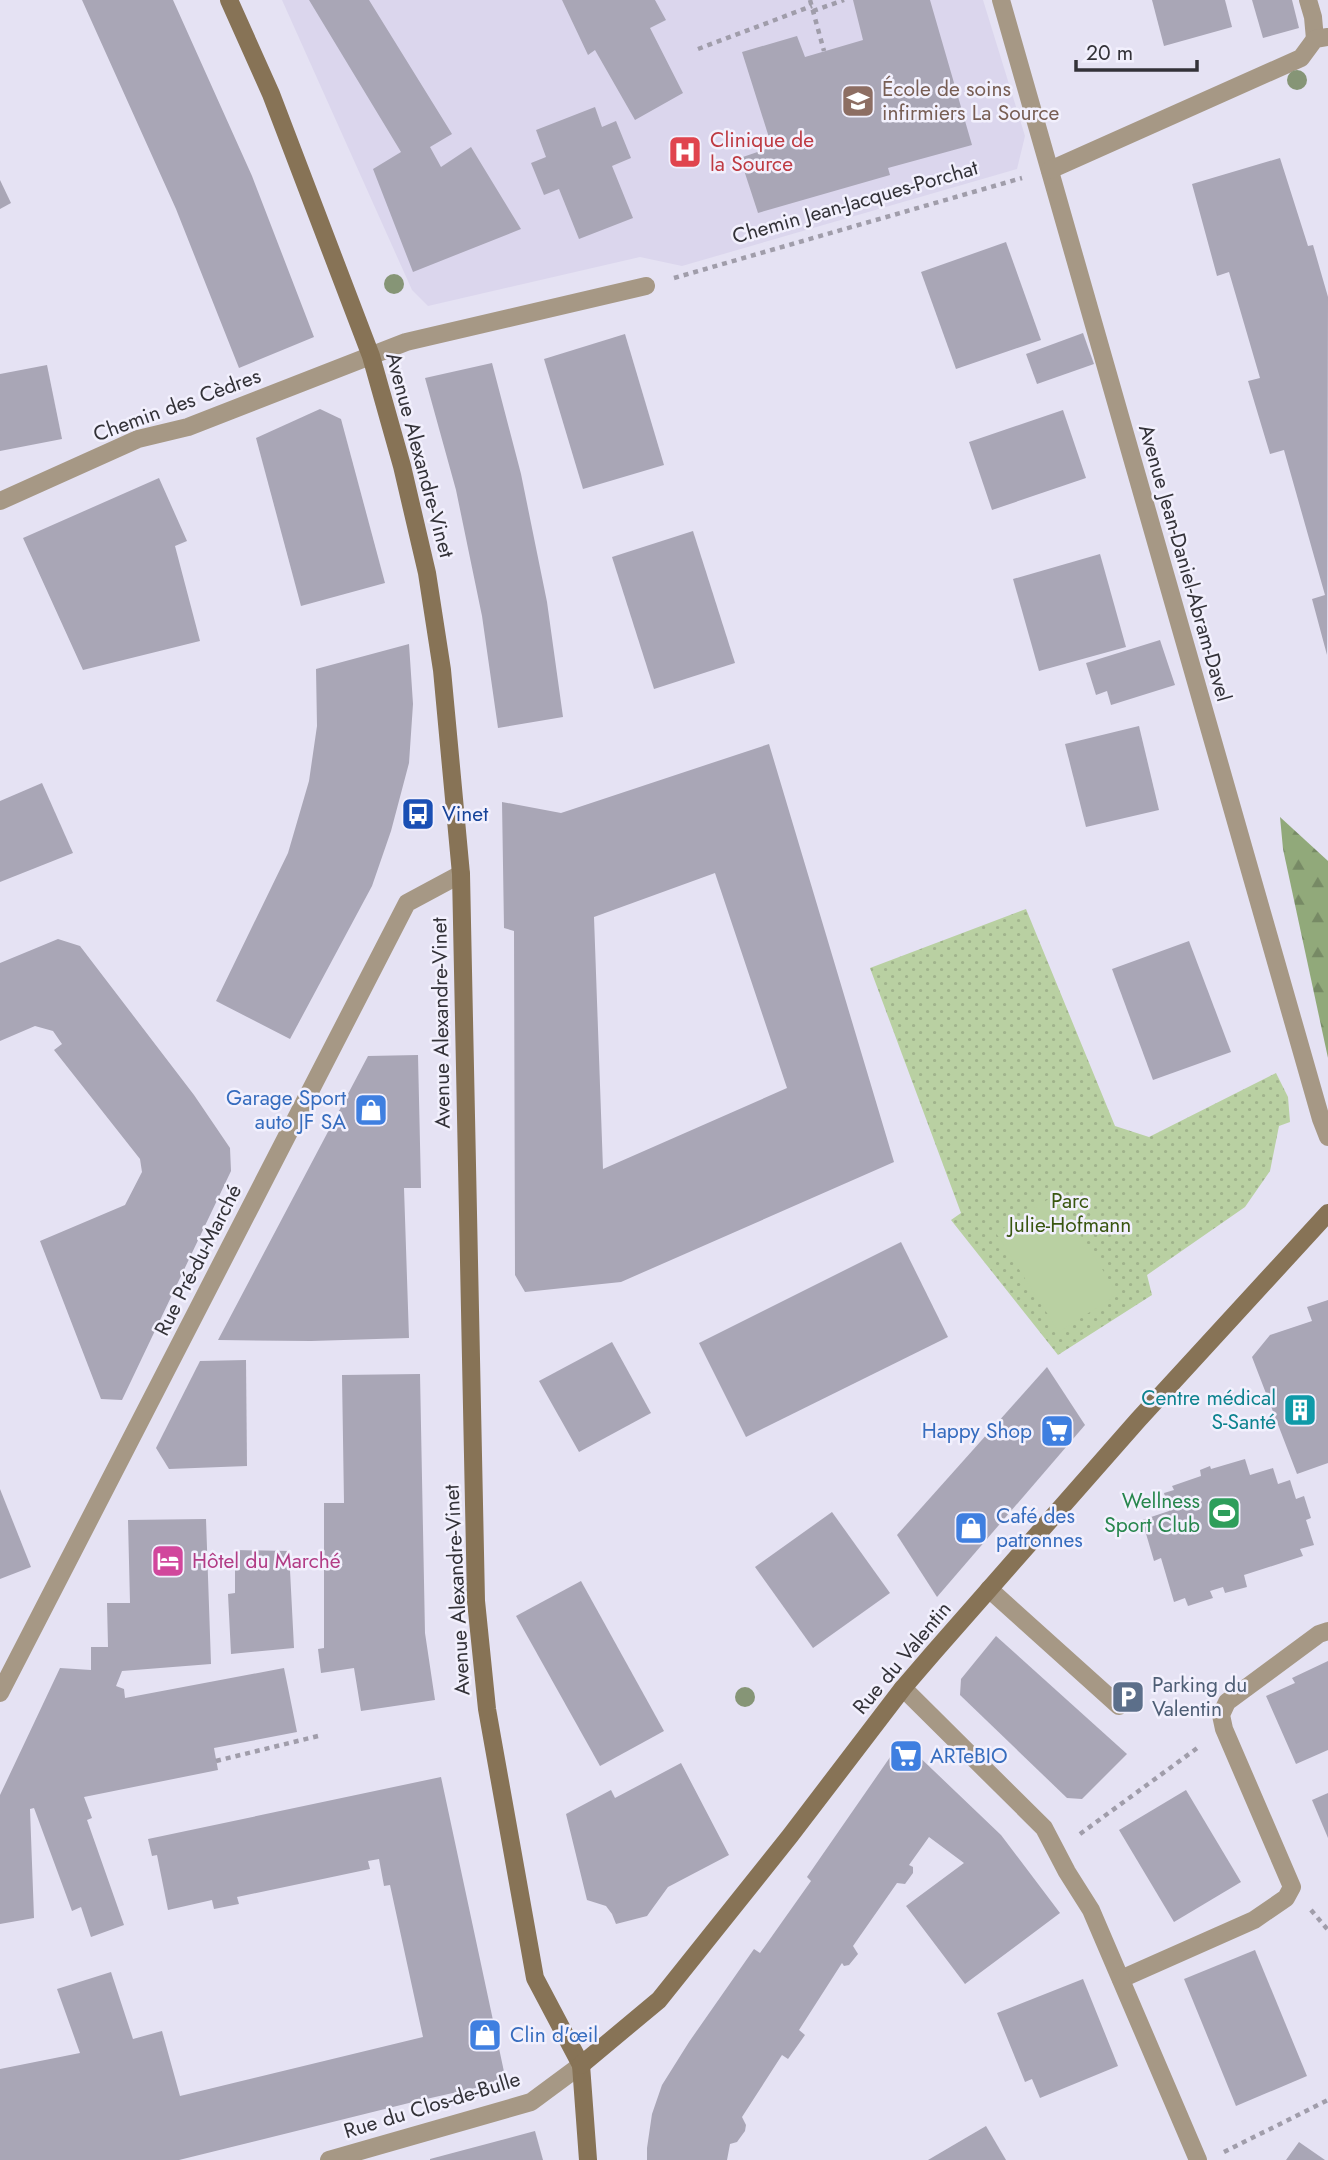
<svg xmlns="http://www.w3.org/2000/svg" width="1328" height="2160" font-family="Jost,sans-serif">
<defs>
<pattern id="forest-firs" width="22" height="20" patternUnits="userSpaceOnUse" patternTransform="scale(1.75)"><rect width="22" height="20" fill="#91a97a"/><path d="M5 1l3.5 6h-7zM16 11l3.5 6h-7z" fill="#778a65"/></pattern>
<pattern id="park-dots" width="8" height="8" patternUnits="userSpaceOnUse" patternTransform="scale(1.75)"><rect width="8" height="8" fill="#b9d0a2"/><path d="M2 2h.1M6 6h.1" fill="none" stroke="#a0b38c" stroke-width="1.8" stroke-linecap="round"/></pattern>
</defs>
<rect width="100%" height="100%" fill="#e5e2f3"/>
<polygon fill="#dbd6ed" points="282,0 983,0 1025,136 1017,169 682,266 640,257 428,306 412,290"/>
<polygon fill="url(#forest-firs)" points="1280,817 1328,861 1328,1058 1283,849"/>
<polygon fill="url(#park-dots)" points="1026,909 1115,1126 1149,1137 1276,1073 1288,1097 1290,1122 1279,1126 1270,1171 1245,1207 1147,1275 1152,1295 1058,1355 951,1220 961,1213 870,968"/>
<polygon fill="#b9d0a2" points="1055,1195 1118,1294 1059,1332 996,1233"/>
<g fill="#a9a6b6" fill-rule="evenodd">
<polygon points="82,0 173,0 252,176 314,337 239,368 176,209"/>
<polygon points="309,0 369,0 452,134 430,147 441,167 471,147 521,229 413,272 373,169 401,152"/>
<polygon points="562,0 655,0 666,20 650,28 683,93 635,120 595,50 588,55"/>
<polygon points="853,0 930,0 972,145 888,168 890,175 758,213 740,158 772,147 742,52 797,36 805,57 863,40"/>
<polygon points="1152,0 1225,0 1232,27 1164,46"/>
<polygon points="1252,0 1292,0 1299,28 1263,38"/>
<polygon points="595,107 602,127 616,121 631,158 612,166 633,218 579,239 559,189 544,195 531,163 546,157 536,130"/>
<polygon points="1280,158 1308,246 1313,245 1328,297 1327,655 1312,599 1325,595 1284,450 1270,454 1248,381 1260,378 1229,272 1217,276 1192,184"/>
<polygon points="0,180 11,203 0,209"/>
<polygon points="1006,242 1041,340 956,369 921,272"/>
<polygon points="1083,333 1094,364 1037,384 1026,354"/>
<polygon points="625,334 664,465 583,489 544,359"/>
<polygon points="492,363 521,474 547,602 563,717 498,728 482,616 456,490 425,378"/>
<polygon points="47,365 62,439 0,451 0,374"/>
<polygon points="320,409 341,419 385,583 301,606 256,438"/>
<polygon points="1063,410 1086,478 992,510 969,442"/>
<polygon points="159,478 187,541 175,546 200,641 83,670 23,538"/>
<polygon points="693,531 735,663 654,689 612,557"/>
<polygon points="1100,554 1126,647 1039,671 1013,579"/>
<polygon points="1160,640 1175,685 1111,705 1107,691 1096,695 1086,663"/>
<polygon points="409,644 413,704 409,763 391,831 372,886 290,1039 216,1001 288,853 309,781 317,726 316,669"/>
<polygon points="1139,726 1159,810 1086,827 1065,744"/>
<path d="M769,744l125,418 -273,120 -96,10 -10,-17 -1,-344 -10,-3 -2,-126 59,11zM715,873l72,215 -184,81 -9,-252z"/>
<polygon points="42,783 73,853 0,882 0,801"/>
<polygon points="58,939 80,946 194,1095 230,1148 231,1171 122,1400 101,1399 40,1241 125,1205 142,1172 140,1159 54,1050 62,1044 53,1031 35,1026 0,1041 0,963"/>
<polygon points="1189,941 1231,1052 1153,1080 1112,969"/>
<polygon points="418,1055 421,1188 404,1188 409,1338 311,1341 218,1340 368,1056"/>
<polygon points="901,1242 948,1337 746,1437 699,1343"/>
<polygon points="1328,1300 1328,1463 1297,1474 1252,1357 1270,1335 1312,1321 1307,1307"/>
<polygon points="612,1342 651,1413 579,1452 539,1381"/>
<polygon points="246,1360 247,1466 169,1469 156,1448 200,1361"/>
<polygon points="1047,1367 1085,1425 937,1597 897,1535"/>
<polygon points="420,1374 425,1633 435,1700 361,1711 354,1668 321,1673 318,1649 324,1648 324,1503 344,1503 342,1375"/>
<polygon points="1245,1459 1250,1475 1273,1468 1278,1484 1290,1480 1296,1499 1304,1496 1311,1518 1306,1520 1314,1545 1300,1549 1303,1556 1244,1575 1247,1587 1225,1593 1223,1587 1210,1591 1213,1598 1188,1606 1185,1598 1174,1602 1161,1558 1154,1561 1142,1520 1169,1511 1164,1493 1174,1490 1172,1486 1201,1476 1200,1470 1210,1466 1211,1469"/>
<polygon points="0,1489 31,1567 0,1579"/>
<polygon points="832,1512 890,1593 813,1648 755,1567"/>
<polygon points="206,1519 211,1664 122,1671 116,1686 124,1689 125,1698 284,1668 297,1732 214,1748 218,1770 84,1797 92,1818 87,1820 124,1925 91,1937 81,1907 72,1911 34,1808 30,1809 34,1918 0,1924 0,1795 60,1668 91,1670 91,1647 108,1647 107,1603 130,1603 128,1520"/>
<polygon points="235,1550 289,1551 294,1648 231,1654 228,1594 235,1593"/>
<polygon points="581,1581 664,1731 600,1766 516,1616"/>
<polygon points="996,1636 1127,1754 1082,1799 1067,1798 960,1695 961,1679"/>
<polygon points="1328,1661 1328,1750 1296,1764 1266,1696 1295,1683 1292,1678"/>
<polygon points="911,1749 1001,1835 1060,1913 965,1984 906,1906 964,1863 929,1837 909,1865 913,1867 913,1873 905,1884 897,1883 853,1946 858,1954 849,1965 844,1966 842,1963 799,2030 805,2035 788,2059 782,2055 742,2117 746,2125 745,2131 737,2142 730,2144 727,2160 647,2160 647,2148 652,2114 662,2085 689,2042 754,1949 760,1953 811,1881 807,1877 895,1750"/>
<polygon points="681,1763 729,1855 668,1887 647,1916 616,1924 612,1914 606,1906 587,1900 566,1814 611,1790 615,1798"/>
<polygon points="441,1777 506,2081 413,2102 179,2160 0,2160 0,2069 80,2053 57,1989 111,1972 133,2039 162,2031 180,2096 423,2037 390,1885 384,1886 379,1859 368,1861 370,1869 237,1897 239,1904 214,1909 212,1900 168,1910 157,1855 152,1856 148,1839"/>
<polygon points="1186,1790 1241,1882 1174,1922 1119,1830"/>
<polygon points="1328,1793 1328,1838 1312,1800"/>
<polygon points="1255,1950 1307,2076 1236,2106 1184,1979"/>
<polygon points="1083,1979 1118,2066 1040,2098 1032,2079 1025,2082 997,2013"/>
<polygon points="986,2126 1006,2160 928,2160"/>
<polygon points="535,2131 543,2160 430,2160 430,2159"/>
<polygon points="1299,2142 1325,2160 1286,2160"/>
</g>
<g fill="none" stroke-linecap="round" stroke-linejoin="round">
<g stroke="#a09daa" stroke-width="4.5" stroke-dasharray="5 5" stroke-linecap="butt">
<polyline points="810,0 824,51"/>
<polyline points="813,11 844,0"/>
<polyline points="698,49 812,6"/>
<polyline points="674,278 1022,178"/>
<polyline points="216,1761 318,1736"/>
<polyline points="1080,1834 1200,1746"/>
<polyline points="1311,1910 1328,1930"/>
<polyline points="1224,2152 1328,2100"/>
</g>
<g stroke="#a69885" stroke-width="18">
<polyline points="989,1589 1119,1706 1128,1697"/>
<polyline points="1121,1979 1254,1920 1286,1898 1292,1887 1224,1729 1221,1715 1227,1702 1319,1634 1328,1631"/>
</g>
<g stroke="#a69885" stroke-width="18">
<polyline points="1001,0 1321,1119 1328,1137"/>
<polyline points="1308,0 1313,17 1315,39"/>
<polyline points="1050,170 1301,58 1315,39 1328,37"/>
<polyline points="0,501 138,439 188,427 406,342 646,286"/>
<polyline points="903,1688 1044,1828 1067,1872 1091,1910 1198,2160"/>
<polyline points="0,1693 407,903 461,874"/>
<polyline points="329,2160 531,2102 581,2065"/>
</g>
<g stroke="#877356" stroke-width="18">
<polyline points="229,0 271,94 371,356 402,466 427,573 442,670 461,874 476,1601 487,1709 535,1978 581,2065 588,2160"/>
<polyline points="581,2065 659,2000 790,1836 903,1688 934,1652 1138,1420 1328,1213"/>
</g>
</g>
<g fill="#869576">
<circle cx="1297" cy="80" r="10"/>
<circle cx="394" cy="284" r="10"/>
<circle cx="745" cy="1697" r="10"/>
</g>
<defs>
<symbol id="school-square" viewBox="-11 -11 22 22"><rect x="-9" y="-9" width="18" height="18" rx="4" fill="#8d6e63" stroke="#f2f0fd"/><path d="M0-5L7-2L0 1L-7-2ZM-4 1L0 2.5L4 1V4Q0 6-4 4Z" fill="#fff"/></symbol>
<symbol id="hospital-square" viewBox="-11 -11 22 22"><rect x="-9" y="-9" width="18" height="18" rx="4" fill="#e0444e" stroke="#f2f0fd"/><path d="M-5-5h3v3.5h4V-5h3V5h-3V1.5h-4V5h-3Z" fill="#fff"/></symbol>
<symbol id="bus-square" viewBox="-11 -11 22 22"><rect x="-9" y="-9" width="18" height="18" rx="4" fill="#1a4fb4" stroke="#f2f0fd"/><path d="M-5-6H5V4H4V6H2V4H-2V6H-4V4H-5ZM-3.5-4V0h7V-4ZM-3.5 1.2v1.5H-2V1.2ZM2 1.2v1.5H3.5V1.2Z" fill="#fff"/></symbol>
<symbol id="shop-square" viewBox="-11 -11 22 22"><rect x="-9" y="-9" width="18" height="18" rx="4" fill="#3f7fe0" stroke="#f2f0fd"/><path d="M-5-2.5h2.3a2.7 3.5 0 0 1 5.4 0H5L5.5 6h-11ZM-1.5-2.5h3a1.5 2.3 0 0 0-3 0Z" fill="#fff"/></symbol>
<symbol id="building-square" viewBox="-11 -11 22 22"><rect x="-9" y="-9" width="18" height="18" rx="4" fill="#0f9aa8" stroke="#f2f0fd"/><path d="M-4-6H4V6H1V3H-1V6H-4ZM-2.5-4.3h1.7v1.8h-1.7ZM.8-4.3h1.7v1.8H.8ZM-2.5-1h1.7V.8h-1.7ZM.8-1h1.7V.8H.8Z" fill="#fff"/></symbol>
<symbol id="supermarket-square" viewBox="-11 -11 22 22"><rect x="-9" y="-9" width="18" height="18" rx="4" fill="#3f7fe0" stroke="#f2f0fd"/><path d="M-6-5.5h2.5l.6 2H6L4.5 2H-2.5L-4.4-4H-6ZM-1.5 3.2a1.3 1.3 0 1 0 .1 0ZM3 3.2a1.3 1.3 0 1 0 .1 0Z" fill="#fff"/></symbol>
<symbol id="stadium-square" viewBox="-11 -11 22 22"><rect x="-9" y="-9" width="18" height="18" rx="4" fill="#2e9e5b" stroke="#f2f0fd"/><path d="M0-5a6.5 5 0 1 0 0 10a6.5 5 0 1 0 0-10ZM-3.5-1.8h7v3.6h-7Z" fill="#fff"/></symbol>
<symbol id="hotel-square" viewBox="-11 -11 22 22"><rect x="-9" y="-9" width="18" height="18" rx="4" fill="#d1479c" stroke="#f2f0fd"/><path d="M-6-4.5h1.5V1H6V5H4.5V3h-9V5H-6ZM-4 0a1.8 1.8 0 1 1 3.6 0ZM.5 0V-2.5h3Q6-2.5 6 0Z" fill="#fff"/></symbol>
<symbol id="parking-square" viewBox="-11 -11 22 22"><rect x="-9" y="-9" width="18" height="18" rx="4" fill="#5c6f8a" stroke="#f2f0fd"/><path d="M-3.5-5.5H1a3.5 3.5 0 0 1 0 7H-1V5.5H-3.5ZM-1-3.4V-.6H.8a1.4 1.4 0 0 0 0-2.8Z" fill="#fff"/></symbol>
</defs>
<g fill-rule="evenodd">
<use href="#school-square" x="839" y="82" width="38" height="38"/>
<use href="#hospital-square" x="666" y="133" width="38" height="38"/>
<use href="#bus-square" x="399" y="795" width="38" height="38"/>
<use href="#shop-square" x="352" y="1091" width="38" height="38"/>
<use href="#building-square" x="1281" y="1391" width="38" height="38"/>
<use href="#supermarket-square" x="1038" y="1412" width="38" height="38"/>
<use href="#stadium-square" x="1205" y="1494" width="38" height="38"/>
<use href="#shop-square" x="952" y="1509" width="38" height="38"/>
<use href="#hotel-square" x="149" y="1542" width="38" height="38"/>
<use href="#parking-square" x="1109" y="1678" width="38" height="38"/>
<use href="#supermarket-square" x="887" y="1737" width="38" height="38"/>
<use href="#shop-square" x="466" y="2016" width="38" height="38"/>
</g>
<g text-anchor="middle" stroke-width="5" stroke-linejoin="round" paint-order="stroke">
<g font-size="21" fill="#785e54" stroke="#f2f0fd" text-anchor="start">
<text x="882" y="96">École de soins<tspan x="882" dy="24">infirmiers La Source</tspan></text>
</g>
<g font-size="21" fill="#be3a42" stroke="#f2f0fd" text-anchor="start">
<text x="710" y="147">Clinique de<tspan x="710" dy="24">la Source</tspan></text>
</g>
<g font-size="21" fill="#333238" stroke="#f2f0fd">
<text transform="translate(855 202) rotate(-16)" y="7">Chemin Jean-Jacques-Porchat</text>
<text transform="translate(177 405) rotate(-20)" y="7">Chemin des Cèdres</text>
<text transform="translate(420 455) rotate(75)" y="7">Avenue Alexandre-Vinet</text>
<text transform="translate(1185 563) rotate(74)" y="7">Avenue Jean-Daniel-Abram-Davel</text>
<text transform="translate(441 1023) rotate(-91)" y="7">Avenue Alexandre-Vinet</text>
<text transform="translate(198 1260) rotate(-63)" y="7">Rue Pré-du-Marché</text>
<text transform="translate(457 1590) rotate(-93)" y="7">Avenue Alexandre-Vinet</text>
<text transform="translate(902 1658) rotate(-50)" y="7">Rue du Valentin</text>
<text transform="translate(432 2105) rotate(-17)" y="7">Rue du Clos-de-Bulle</text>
</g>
<g font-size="21" fill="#164399" stroke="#f2f0fd" text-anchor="start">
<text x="442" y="821">Vinet</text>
</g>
<g font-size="21" fill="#366cbe" stroke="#f2f0fd" text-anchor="start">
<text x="346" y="1105" text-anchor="end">Garage Sport<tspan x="346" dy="24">auto JF SA</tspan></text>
<text x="1032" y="1438" text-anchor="end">Happy Shop</text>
<text x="996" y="1523">Café des<tspan x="996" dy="24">patronnes</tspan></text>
<text x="930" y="1763">ARTeBIO</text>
<text x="510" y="2042">Clin d'œil</text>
</g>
<g font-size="21" fill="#395610" stroke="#f2f0fd">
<text x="1070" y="1208">Parc<tspan x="1070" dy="24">Julie-Hofmann</tspan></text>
</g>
<g font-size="21" fill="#0d838f" stroke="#f2f0fd" text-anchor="end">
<text x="1276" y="1405">Centre médical<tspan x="1276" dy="24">S-Santé</tspan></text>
</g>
<g font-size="21" fill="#27864d" stroke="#f2f0fd" text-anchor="end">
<text x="1200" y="1508">Wellness<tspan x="1200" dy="24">Sport Club</tspan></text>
</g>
<g font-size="21" fill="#b23c85" stroke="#f2f0fd" text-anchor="start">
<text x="192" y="1568">Hôtel du Marché</text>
</g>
<g font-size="21" fill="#4e5e75" stroke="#f2f0fd" text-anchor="start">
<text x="1152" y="1692">Parking du<tspan x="1152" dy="24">Valentin</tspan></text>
</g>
</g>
<path d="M1076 60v10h121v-10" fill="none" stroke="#333238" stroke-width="3.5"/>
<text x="1086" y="60" font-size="21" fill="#333238" stroke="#f2f0fd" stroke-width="5" paint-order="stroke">20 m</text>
</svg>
